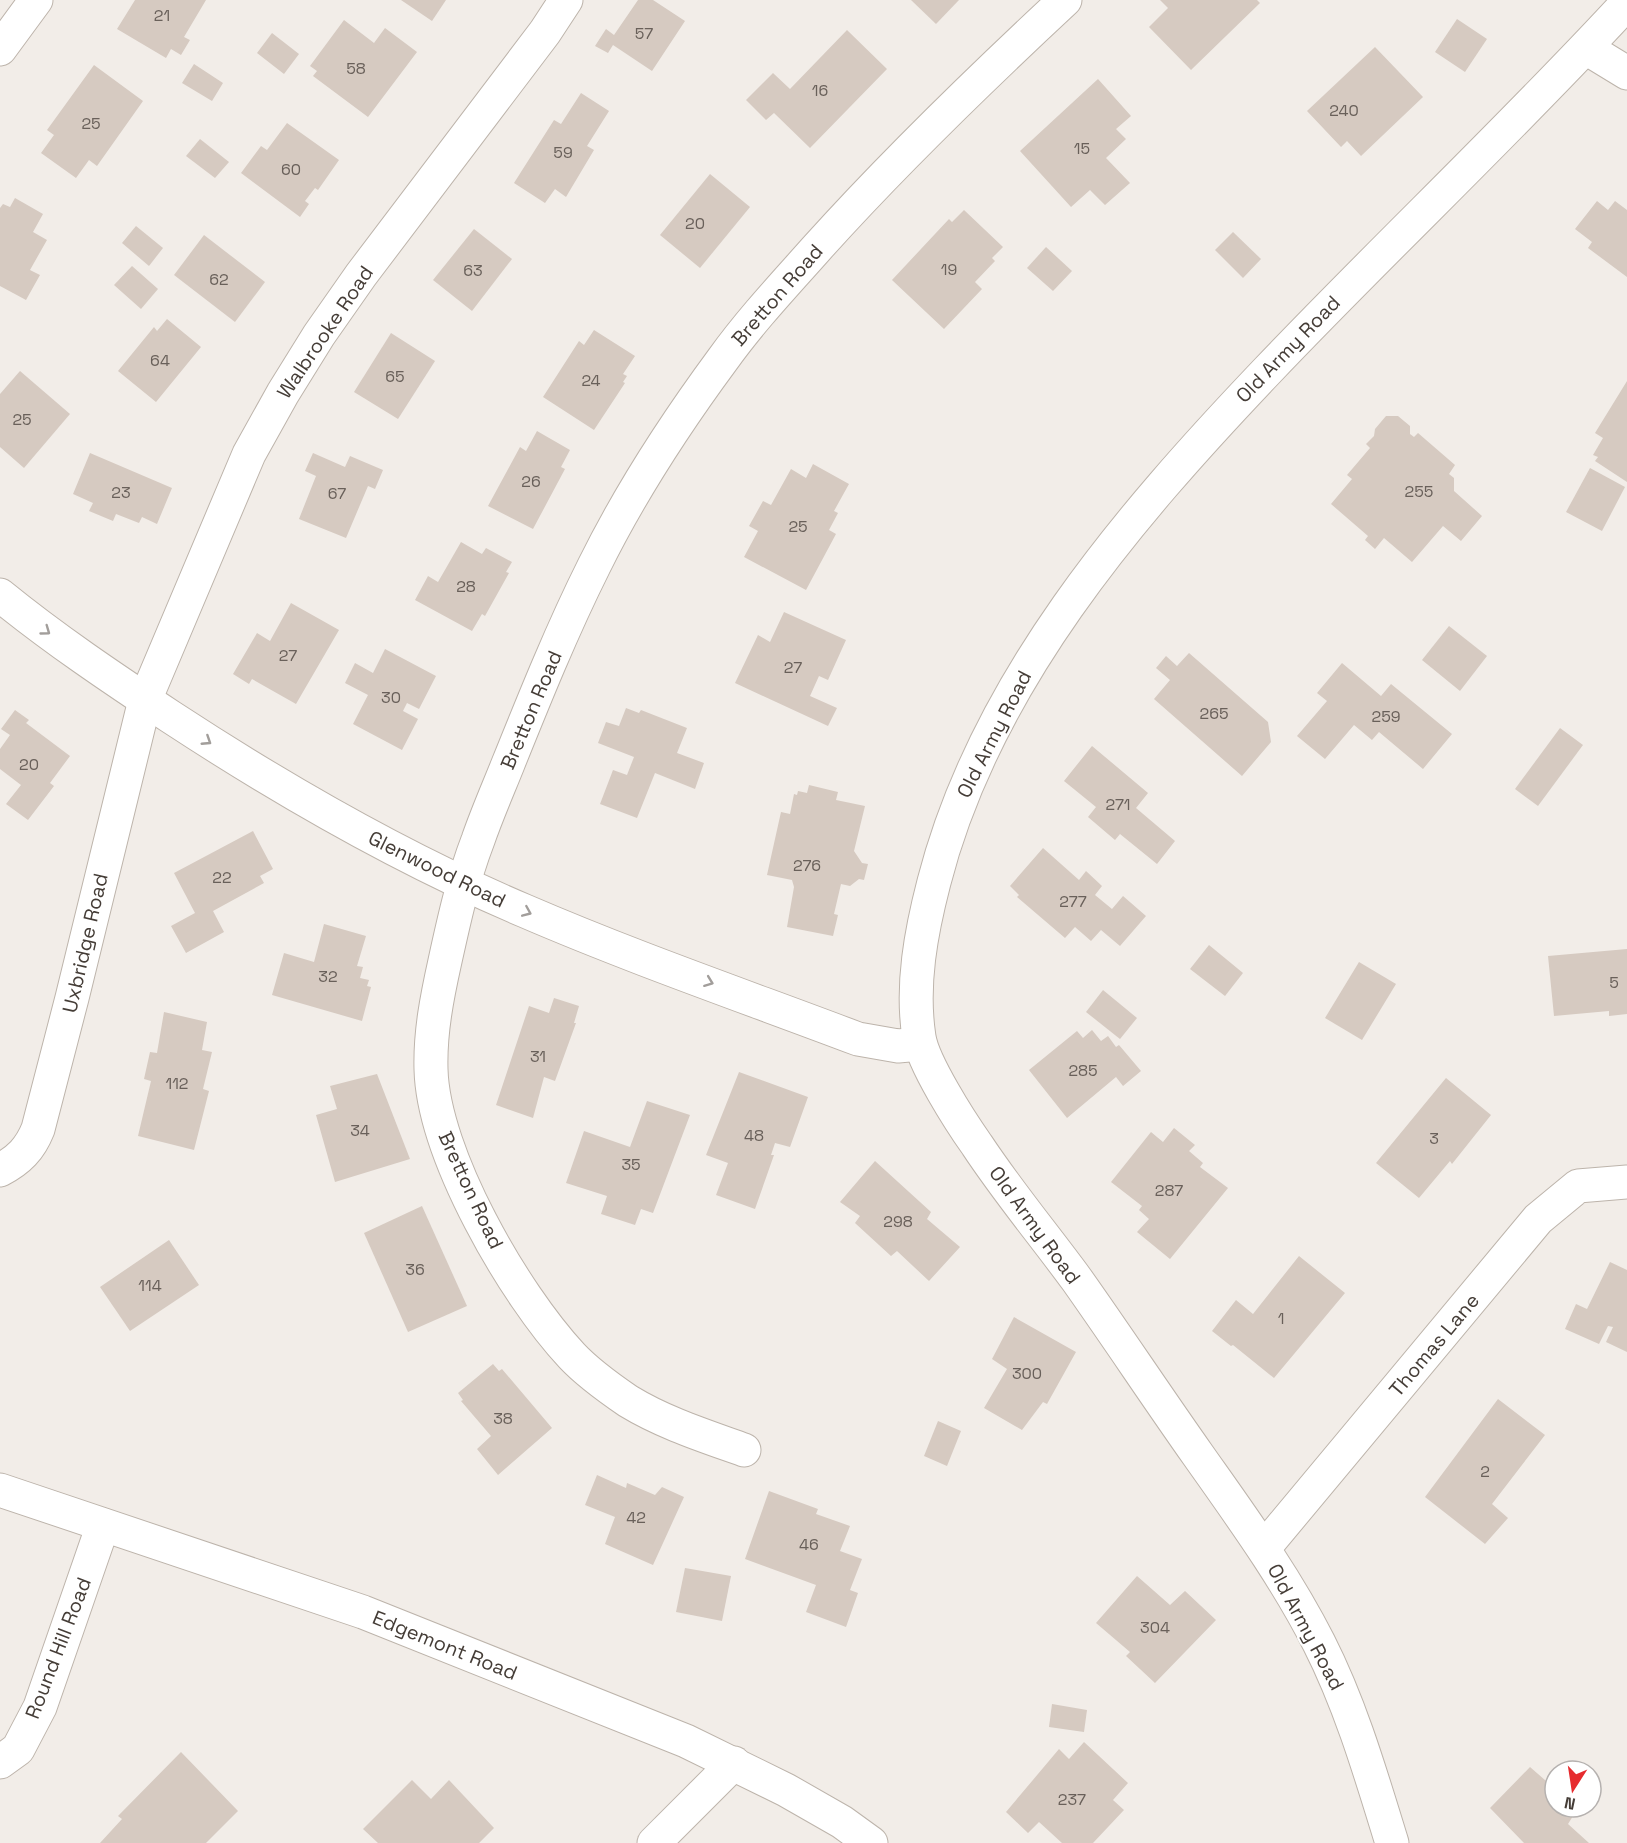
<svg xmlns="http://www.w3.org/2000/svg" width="1627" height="1843" font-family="'Space Grotesk',sans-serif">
<rect width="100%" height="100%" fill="#f2ede8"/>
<g fill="#d6cac1">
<polygon points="135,0 206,0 184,37 190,40 181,55 171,49 166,58 117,29"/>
<polygon points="401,0 446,0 432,21"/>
<polygon points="638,0 653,0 685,21 652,71 613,45 608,53 595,46 606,29 614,35"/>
<polygon points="911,0 959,0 936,24"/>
<polygon points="1160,0 1257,0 1260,3 1191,70 1149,27 1168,8"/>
<polygon points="1457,19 1487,39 1465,72 1435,52"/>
<polygon points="344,20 374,43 385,28 417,52 368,117 313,76 317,71 310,66"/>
<polygon points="847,30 887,69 810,148 774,113 766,120 746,100 773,73 790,89"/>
<polygon points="272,33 299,54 284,74 257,53"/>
<polygon points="1375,47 1423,97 1361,156 1347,141 1341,147 1307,111"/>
<polygon points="194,64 223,83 212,101 182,83"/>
<polygon points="94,65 143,101 97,166 89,160 76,178 41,153 54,135 47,130"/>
<polygon points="1098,79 1131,116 1116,129 1126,139 1106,158 1130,183 1105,205 1090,190 1071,207 1020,151"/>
<polygon points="581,93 609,111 587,146 594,150 566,197 555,189 545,203 514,183 554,120 561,124"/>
<polygon points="287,123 339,160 318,190 315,188 305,201 309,204 300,217 241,173 261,146 267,150"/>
<polygon points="200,139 229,162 215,178 186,156"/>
<polygon points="710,174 750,207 700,268 660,235"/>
<polygon points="15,198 43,214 33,232 47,240 30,270 40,275 26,300 0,286 0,208 3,204 10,207"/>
<polygon points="1597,201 1608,210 1615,201 1627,210 1627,277 1588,248 1592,242 1575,229"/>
<polygon points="964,210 1003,247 992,258 995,261 975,282 982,289 944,329 892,280 949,219 952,222"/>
<polygon points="136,226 163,248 149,266 122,243"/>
<polygon points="474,229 512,259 472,311 433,280"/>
<polygon points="1233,232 1261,259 1243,278 1215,250"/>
<polygon points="204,235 265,282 235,322 174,275"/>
<polygon points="1046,247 1072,271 1053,291 1027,268"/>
<polygon points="132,266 158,289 141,309 114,285"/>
<polygon points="167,319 201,347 156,402 118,371 154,327 157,331"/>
<polygon points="594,330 635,356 623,374 627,376 623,382 625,383 594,430 543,397 579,341 584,345"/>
<polygon points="391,333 435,361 398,419 354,392"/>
<polygon points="20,371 70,414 24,468 0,447 0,394"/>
<polygon points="1627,381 1627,482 1595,461 1598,457 1593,455 1603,438 1595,433"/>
<polygon points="1386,416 1398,416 1410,426 1410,434 1414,437 1418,433 1455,465 1449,474 1454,478 1454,491 1482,516 1461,541 1443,526 1412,562 1384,538 1375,549 1365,540 1368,536 1331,504 1352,479 1347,475 1370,448 1366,444 1374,436 1375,429"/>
<polygon points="537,431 570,450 561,467 565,469 533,529 488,506 520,447 526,451"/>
<polygon points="90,453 172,488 157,524 142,517 139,523 116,514 113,521 89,511 93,503 73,494"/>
<polygon points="313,453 345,467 350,456 383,470 375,489 368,486 346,538 299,519 316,476 305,471"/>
<polygon points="813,464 849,484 834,511 838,513 829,530 836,534 806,590 744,557 758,531 749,526 763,501 771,505 791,469 806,478"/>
<polygon points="1590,468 1625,487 1602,531 1566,512"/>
<polygon points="461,542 482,554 486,548 512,562 506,572 509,573 485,616 482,614 472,631 415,600 428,576 438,582"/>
<polygon points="291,603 339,630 296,704 252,679 249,684 233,674 257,633 270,641"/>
<polygon points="784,612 846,640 828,680 819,676 810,696 837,708 828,726 735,683 758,635 770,642"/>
<polygon points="1449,626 1487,656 1460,691 1422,660"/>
<polygon points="385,649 436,676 419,709 407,703 403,711 418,719 402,750 353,724 368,695 345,683 355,663 373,673"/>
<polygon points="1189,653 1268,722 1271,742 1242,776 1154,699 1170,680 1156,668 1166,656 1177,666"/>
<polygon points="1342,663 1381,696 1391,684 1452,734 1423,769 1379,732 1372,740 1354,725 1325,759 1297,736 1327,701 1317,693"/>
<polygon points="626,708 639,713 641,710 687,728 677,753 704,763 695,789 655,773 637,818 600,804 613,770 627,775 634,757 598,743 606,722 619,726"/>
<polygon points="15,710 29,720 26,723 70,756 50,783 54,786 28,820 6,804 21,785 0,769 0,749 10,735 1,729"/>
<polygon points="1560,728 1583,745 1538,806 1515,789"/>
<polygon points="1092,746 1148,793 1136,808 1175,841 1157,864 1120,834 1115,840 1088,817 1096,807 1064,781"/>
<polygon points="809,785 838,792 836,800 865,806 854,851 862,863 868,864 864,880 859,879 850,886 841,884 834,914 838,915 833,936 787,927 794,887 792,880 767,875 781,812 790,814 794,794 797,795 798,791 807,793"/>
<polygon points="253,831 273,869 260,876 264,883 213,911 224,932 186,953 171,926 195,913 174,873"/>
<polygon points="1043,848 1079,880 1086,871 1102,886 1095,895 1112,909 1123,896 1146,916 1120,946 1101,930 1091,941 1075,927 1065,938 1017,897 1019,895 1010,886"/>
<polygon points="324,924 366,936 357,966 363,967 360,978 369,980 367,986 371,987 362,1021 272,995 284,953 314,962"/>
<polygon points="1209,945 1243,973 1225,996 1190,969"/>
<polygon points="1627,949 1627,1014 1609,1016 1609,1011 1554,1016 1548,956"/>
<polygon points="1359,962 1396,984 1362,1040 1325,1018"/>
<polygon points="1103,990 1137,1018 1120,1039 1086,1012"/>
<polygon points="554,998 579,1006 574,1023 576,1023 555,1081 544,1077 533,1118 496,1105 529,1006 549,1013"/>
<polygon points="164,1012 207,1022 202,1050 212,1052 203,1089 209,1091 194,1150 138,1136 151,1081 144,1079 150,1052 157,1053"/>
<polygon points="1092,1030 1101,1041 1108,1036 1116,1047 1119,1045 1141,1071 1123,1086 1116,1077 1067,1118 1029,1070 1077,1031 1083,1038"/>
<polygon points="739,1072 808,1097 790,1147 775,1143 771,1155 774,1155 755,1209 716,1195 728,1163 706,1155"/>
<polygon points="377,1074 410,1159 335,1182 316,1115 337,1109 330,1086"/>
<polygon points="1446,1078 1491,1115 1452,1164 1450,1161 1419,1198 1376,1163"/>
<polygon points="647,1101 690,1115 653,1213 641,1209 635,1225 601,1214 607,1196 566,1183 584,1131 630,1147"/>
<polygon points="1174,1128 1195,1145 1189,1151 1203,1163 1200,1167 1228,1188 1170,1259 1137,1232 1149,1219 1139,1210 1142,1206 1111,1182 1151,1132 1163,1142"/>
<polygon points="875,1161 931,1212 927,1219 960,1247 929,1281 897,1251 891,1256 855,1223 860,1216 840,1202"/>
<polygon points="422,1206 467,1306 408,1332 364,1233"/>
<polygon points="169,1240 199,1285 130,1331 100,1287"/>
<polygon points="1299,1256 1345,1293 1274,1378 1233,1345 1231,1346 1212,1331 1236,1300 1253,1314"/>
<polygon points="1610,1262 1627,1270 1627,1352 1606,1342 1613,1327 1608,1326 1599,1344 1565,1329 1576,1304 1587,1309"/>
<polygon points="1014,1317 1076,1352 1047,1404 1043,1402 1022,1430 984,1408 1007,1369 992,1359"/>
<polygon points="493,1364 499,1371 502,1369 552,1428 498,1475 477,1449 491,1436 461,1401 463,1400 458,1393"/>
<polygon points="1498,1399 1545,1435 1492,1504 1508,1518 1485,1544 1425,1497"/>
<polygon points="938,1421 961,1431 947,1466 924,1456"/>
<polygon points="597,1475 626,1488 627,1483 655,1495 662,1487 684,1497 653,1565 605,1544 615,1517 585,1505"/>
<polygon points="769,1491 818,1509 816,1514 850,1526 840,1551 862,1559 850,1590 858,1593 846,1627 806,1612 816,1585 745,1559"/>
<polygon points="685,1568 731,1576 722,1621 676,1612"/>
<polygon points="1137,1576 1170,1605 1185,1591 1216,1620 1155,1683 1126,1656 1130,1652 1096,1623"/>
<polygon points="1052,1704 1087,1710 1084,1732 1049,1727"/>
<polygon points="1084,1742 1128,1783 1113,1800 1124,1810 1093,1843 1062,1843 1039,1822 1028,1833 1006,1812 1059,1749 1069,1759"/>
<polygon points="181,1752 238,1811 206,1843 100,1843 122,1819 118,1816"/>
<polygon points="1530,1767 1553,1787 1546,1795 1550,1799 1554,1796 1555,1807 1564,1807 1573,1816 1568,1824 1589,1843 1524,1843 1490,1808"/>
<polygon points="412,1780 431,1799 449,1780 494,1828 479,1843 378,1843 363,1829"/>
</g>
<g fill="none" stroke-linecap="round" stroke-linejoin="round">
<defs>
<g id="minor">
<polyline points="1586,48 1627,73"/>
<polyline points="0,49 36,0"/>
<path d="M0,595c54,44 112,83 171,122 113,74 229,141 354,194 109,47 222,86 333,128l40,7 22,-2"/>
<path d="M0,1170c19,-10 30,-21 38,-41l34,-131 73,-298 104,-246 34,-61 36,-58 42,-60 184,-243 21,-32"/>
<path d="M744,1450c-39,-14 -80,-27 -116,-49 -19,-13 -40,-28 -56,-45 -58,-62 -139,-202 -141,-287 -1,-37 6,-72 14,-108 9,-41 18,-82 33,-121 9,-26 20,-51 30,-76 27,-67 54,-134 86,-198 36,-73 81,-142 129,-207 28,-39 61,-74 93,-110 79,-88 163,-169 249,-249"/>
<polyline points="0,1490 363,1612 686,1741 786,1790 842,1822 871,1843"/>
<polyline points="1264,1548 1538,1219 1578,1186 1627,1182"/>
<polyline points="0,1762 18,1749 40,1707 103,1525"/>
<polyline points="654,1843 734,1763"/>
<path d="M1392,1843c-21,-68 -41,-137 -73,-200 -34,-67 -78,-127 -121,-188 -41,-58 -80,-117 -121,-175 -33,-45 -69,-88 -100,-135 -17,-24 -54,-82 -58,-108 -8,-52 2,-105 15,-155 51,-199 194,-365 333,-511 118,-124 244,-242 360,-368"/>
</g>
</defs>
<use href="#minor" stroke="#bdb4ab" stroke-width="35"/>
<use href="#minor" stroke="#fff" stroke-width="33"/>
</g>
<defs><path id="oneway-chevron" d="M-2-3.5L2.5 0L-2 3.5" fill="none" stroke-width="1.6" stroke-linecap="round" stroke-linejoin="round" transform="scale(1.5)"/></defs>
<g stroke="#a29e9b">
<use href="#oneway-chevron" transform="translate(46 631) rotate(36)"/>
<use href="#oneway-chevron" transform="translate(207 741) rotate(33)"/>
<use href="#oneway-chevron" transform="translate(527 912) rotate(23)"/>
<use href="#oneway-chevron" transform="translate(709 982) rotate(21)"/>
</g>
<g text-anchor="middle" stroke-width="4.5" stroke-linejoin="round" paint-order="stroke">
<g font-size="16" fill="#69605a">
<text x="162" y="21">21</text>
<text x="644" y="39">57</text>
<text x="356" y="74">58</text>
<text x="820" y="96">16</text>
<text x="1344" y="116">240</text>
<text x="91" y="129">25</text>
<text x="1082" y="154">15</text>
<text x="563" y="158">59</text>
<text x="291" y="175">60</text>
<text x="695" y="229">20</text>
<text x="949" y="275">19</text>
<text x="473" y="276">63</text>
<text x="219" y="285">62</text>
<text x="160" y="366">64</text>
<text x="395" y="382">65</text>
<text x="591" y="386">24</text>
<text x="22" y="425">25</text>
<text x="531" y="487">26</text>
<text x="1419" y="497">255</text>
<text x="121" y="498">23</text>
<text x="337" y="499">67</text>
<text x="798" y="532">25</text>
<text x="466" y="592">28</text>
<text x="288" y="661">27</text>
<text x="793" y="673">27</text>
<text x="391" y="703">30</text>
<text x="1214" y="719">265</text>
<text x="1386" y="722">259</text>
<text x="29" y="770">20</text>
<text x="1118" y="810">271</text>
<text x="807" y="871">276</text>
<text x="222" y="883">22</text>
<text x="1073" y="907">277</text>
<text x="328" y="982">32</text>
<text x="1614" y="988">5</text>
<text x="538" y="1062">31</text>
<text x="1083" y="1076">285</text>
<text x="177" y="1089">112</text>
<text x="360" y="1136">34</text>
<text x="754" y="1141">48</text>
<text x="1434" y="1144">3</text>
<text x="631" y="1170">35</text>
<text x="1169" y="1196">287</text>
<text x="898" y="1227">298</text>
<text x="415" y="1275">36</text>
<text x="150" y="1291">114</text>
<text x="1281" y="1324">1</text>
<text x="1027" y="1379">300</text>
<text x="503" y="1424">38</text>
<text x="1485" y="1477">2</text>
<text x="636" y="1523">42</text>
<text x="809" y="1550">46</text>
<text x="1155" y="1633">304</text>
<text x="1072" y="1805">237</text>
</g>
<g font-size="20" fill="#453d37" stroke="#fff">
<text transform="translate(777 295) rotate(-49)" y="7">Bretton Road</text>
<text transform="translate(325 332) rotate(-56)" y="7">Walbrooke Road</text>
<text transform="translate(1288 349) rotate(-46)" y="7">Old Army Road</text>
<text transform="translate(531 710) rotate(-67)" y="7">Bretton Road</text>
<text transform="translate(994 734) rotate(-63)" y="7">Old Army Road</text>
<text transform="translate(437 869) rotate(26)" y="7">Glenwood Road</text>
<text transform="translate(85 943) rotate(-77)" y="7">Uxbridge Road</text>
<text transform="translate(471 1190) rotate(65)" y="7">Bretton Road</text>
<text transform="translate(1035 1225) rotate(54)" y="7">Old Army Road</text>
<text transform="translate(1434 1345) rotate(-50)" y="7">Thomas Lane</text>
<text transform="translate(1306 1627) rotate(62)" y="7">Old Army Road</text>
<text transform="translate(445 1645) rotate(22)" y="7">Edgemont Road</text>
<text transform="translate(58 1648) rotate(-69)" y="7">Round Hill Road</text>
</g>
</g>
<g transform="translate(1573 1789) rotate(192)"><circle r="28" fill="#ffffff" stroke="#b5b1af" stroke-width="1.5"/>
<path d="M0-4.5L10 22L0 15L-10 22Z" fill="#e62b2e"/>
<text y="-9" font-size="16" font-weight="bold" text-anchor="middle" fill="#453d37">N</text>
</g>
</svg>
